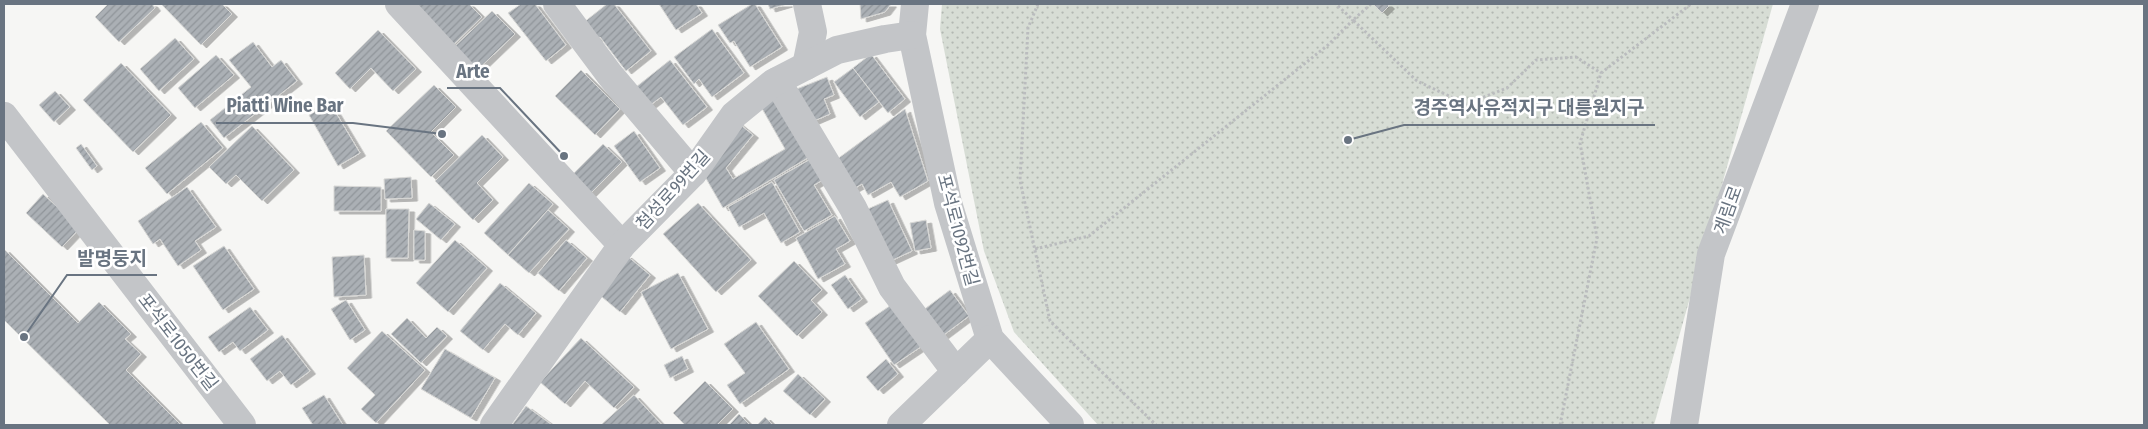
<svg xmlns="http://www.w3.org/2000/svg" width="2148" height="429" font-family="'Fira Sans Condensed','Noto Sans KR',sans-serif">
<defs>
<pattern id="park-dots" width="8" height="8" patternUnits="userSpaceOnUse" patternTransform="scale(1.25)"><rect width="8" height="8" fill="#d7ddd5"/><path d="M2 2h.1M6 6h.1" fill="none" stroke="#b2b8b2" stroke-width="1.8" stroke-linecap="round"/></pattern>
<pattern id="building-hatch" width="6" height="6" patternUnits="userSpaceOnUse" patternTransform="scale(1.25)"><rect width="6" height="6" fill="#abb0b5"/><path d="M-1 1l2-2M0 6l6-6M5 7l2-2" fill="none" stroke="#8f9499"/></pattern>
<filter id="shadow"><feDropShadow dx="5.5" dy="3" stdDeviation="0" flood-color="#0004"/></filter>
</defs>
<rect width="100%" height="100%" fill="#f6f6f4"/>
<polygon fill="url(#park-dots)" points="942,4 1773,4 1654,425 1098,425 1014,332 984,251 940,29"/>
<g fill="url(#building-hatch)" stroke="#d8d8d6" filter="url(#shadow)">
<polygon points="108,4 152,4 155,8 119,42 95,17"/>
<polygon points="161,4 222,4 232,14 201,45"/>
<polygon points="409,4 469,4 482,17 451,47"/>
<polygon points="521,4 535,4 566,45 546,61 508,13"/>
<polygon points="607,4 614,4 651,51 626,71 600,37 596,40 583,23"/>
<polygon points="659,4 696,4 702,13 676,30"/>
<polygon points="752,4 755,4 782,47 750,67 734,41 730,43 718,25"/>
<polygon points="768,4 787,4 770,9"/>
<polygon points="860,4 891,4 885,12 861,19"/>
<polygon points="1373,4 1387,4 1389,6 1382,13"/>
<polygon points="492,11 515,34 472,75 450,51"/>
<polygon points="712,29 744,73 712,97 699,79 694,84 674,57"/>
<polygon points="378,30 416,69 393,91 371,68 350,89 335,73"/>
<polygon points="175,38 194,59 159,91 140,69"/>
<polygon points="253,42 272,67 281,60 297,81 224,138 210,120 251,87 229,60"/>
<polygon points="871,54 905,99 888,113 853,68"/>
<polygon points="216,55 234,75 195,108 178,88"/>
<polygon points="670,60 707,107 683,125 661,97 645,109 631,91"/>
<polygon points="121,63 171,115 133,152 83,100"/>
<polygon points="853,68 879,102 860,117 834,82"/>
<polygon points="581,70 620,109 595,135 555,96"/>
<polygon points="827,77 834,95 824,99 830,114 809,123 794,90"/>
<polygon points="434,85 456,107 431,132 454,155 431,177 386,131"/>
<polygon points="55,91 70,107 54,122 39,105"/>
<polygon points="780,93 816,153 723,208 700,168 737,122 753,135 726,168 733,179 785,149 760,105"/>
<polygon points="330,103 360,153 338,166 309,115"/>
<polygon points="905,109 928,181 900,197 891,182 868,195 862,184 848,192 832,163"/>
<polygon points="201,122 223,148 167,194 145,168"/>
<polygon points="252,126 294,170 262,201 236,175 226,184 209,167"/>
<polygon points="634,131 660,168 640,182 614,146"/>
<polygon points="482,135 503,157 477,183 493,200 473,220 435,181"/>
<polygon points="81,144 97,166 92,170 76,148"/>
<polygon points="603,144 622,162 590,194 572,175"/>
<polygon points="816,156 828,177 814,185 832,215 804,231 774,180"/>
<polygon points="411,177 412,198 385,199 384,179"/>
<polygon points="772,182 800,232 781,243 764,213 739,227 728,207"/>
<polygon points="529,183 553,204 508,255 484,233"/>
<polygon points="334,186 381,187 381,211 334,211"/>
<polygon points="187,187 216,227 195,241 201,250 178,266 160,239 153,244 138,221"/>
<polygon points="43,194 80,228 62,247 26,213"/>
<polygon points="888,200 912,251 884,264 861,212"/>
<polygon points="429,203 455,224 441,240 416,219"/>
<polygon points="698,203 751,260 716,292 663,234"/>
<polygon points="386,209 409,209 408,258 386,258"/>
<polygon points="548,210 569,229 529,273 508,255"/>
<polygon points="835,216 850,241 836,249 845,264 818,279 796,238"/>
<polygon points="926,220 931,248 915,251 910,223"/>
<polygon points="414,230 425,231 425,260 414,260"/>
<polygon points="455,240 487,268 448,312 416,283"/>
<polygon points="566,240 587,258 559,291 538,273"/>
<polygon points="224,246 254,289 223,310 193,266"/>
<polygon points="4,249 78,323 99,302 131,334 125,339 141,354 126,370 181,425 110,425 4,320"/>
<polygon points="364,255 366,295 334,297 332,257"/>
<polygon points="626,255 650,275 620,312 596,292"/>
<polygon points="794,261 822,290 811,300 822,312 797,336 758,296"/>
<polygon points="678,273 708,329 671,349 641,292"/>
<polygon points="845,275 862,299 848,309 831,285"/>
<polygon points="500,283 536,313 518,335 505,324 483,350 460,331"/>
<polygon points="950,290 969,316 941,337 922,311"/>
<polygon points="346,300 365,330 350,340 331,309"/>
<polygon points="894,303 922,346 894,365 865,323"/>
<polygon points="250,307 268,330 240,351 233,342 219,352 208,337"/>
<polygon points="407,318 426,338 437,327 447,336 421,363 391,334"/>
<polygon points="756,322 789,369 740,404 727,385 745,373 724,344"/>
<polygon points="382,331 425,370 376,423 361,409 375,395 347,368"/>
<polygon points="282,335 310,371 291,385 280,371 267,381 250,359"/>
<polygon points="581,338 634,387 614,408 585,381 565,404 540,382"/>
<polygon points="445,349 495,378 471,418 421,389"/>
<polygon points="682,356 688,369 670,378 664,365"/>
<polygon points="886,359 898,374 878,391 866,377"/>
<polygon points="798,374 825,399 810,415 783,391"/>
<polygon points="705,381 733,409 717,425 685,425 673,413"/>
<polygon points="324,395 343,425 313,425 302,408"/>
<polygon points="634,395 662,425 601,425"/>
<polygon points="526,406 552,425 512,425"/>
<polygon points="739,414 750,425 732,425 730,424"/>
<polygon points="765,417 773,425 757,425"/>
</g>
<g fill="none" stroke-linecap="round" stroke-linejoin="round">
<g stroke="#babcbe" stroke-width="3" stroke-dasharray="2.5 2.5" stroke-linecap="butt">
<polyline points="1038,4 1028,28 1020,180 1050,321 1156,425"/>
<polyline points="1371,4 1353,20 1417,81 1466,104 1507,88 1536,60 1576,57 1601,73"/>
<polyline points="1035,249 1089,236 1328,45 1353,20 1336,4"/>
<polyline points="1560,425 1597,238 1580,143 1601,73 1691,4"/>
</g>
<g stroke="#c3c5c8" stroke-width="28">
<polyline points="399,4 622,245"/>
<polyline points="557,4 610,75 693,173"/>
<polyline points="915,4 912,35 948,203 990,339 1070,425"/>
<polyline points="806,66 813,32 807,4"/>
<polyline points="777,81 853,208 892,287 956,372"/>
<polyline points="4,116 242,425"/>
<polyline points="494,425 622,245 693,173 734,115 773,83 837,50 885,39 912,35"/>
<polyline points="901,425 990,339"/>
<polyline points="1684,425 1711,254 1805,4"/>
</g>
</g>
<g text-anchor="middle" stroke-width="5" stroke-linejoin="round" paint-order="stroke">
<g font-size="18" fill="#697481" stroke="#fff">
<text transform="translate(673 190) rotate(-48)" y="6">첨성로99번길</text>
<text transform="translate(1728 210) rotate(-70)" y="6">계림로</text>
<text transform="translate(958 230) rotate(75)" y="6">포석로1092번길</text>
<text transform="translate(178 342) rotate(52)" y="6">포석로1050번길</text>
</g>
</g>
<path fill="none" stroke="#697481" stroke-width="2" d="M564 156L500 88H447M442 134L353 123H216M1348 140L1404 125H1655M24 337L67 275H157"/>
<g fill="#697481" stroke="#fff" stroke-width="2">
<circle cx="564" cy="156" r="5"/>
<circle cx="442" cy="134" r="5"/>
<circle cx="1348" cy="140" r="5"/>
<circle cx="24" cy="337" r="5"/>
</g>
<g font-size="19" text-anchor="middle" font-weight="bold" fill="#697481" stroke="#fff" stroke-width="5" stroke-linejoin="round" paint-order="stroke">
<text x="473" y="78">Arte</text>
<text x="285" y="112">Piatti Wine Bar</text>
<text x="1529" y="114">경주역사유적지구 대릉원지구</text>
<text x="112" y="265">발명둥지</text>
</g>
<rect width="2148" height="429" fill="none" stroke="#697481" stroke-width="10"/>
</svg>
